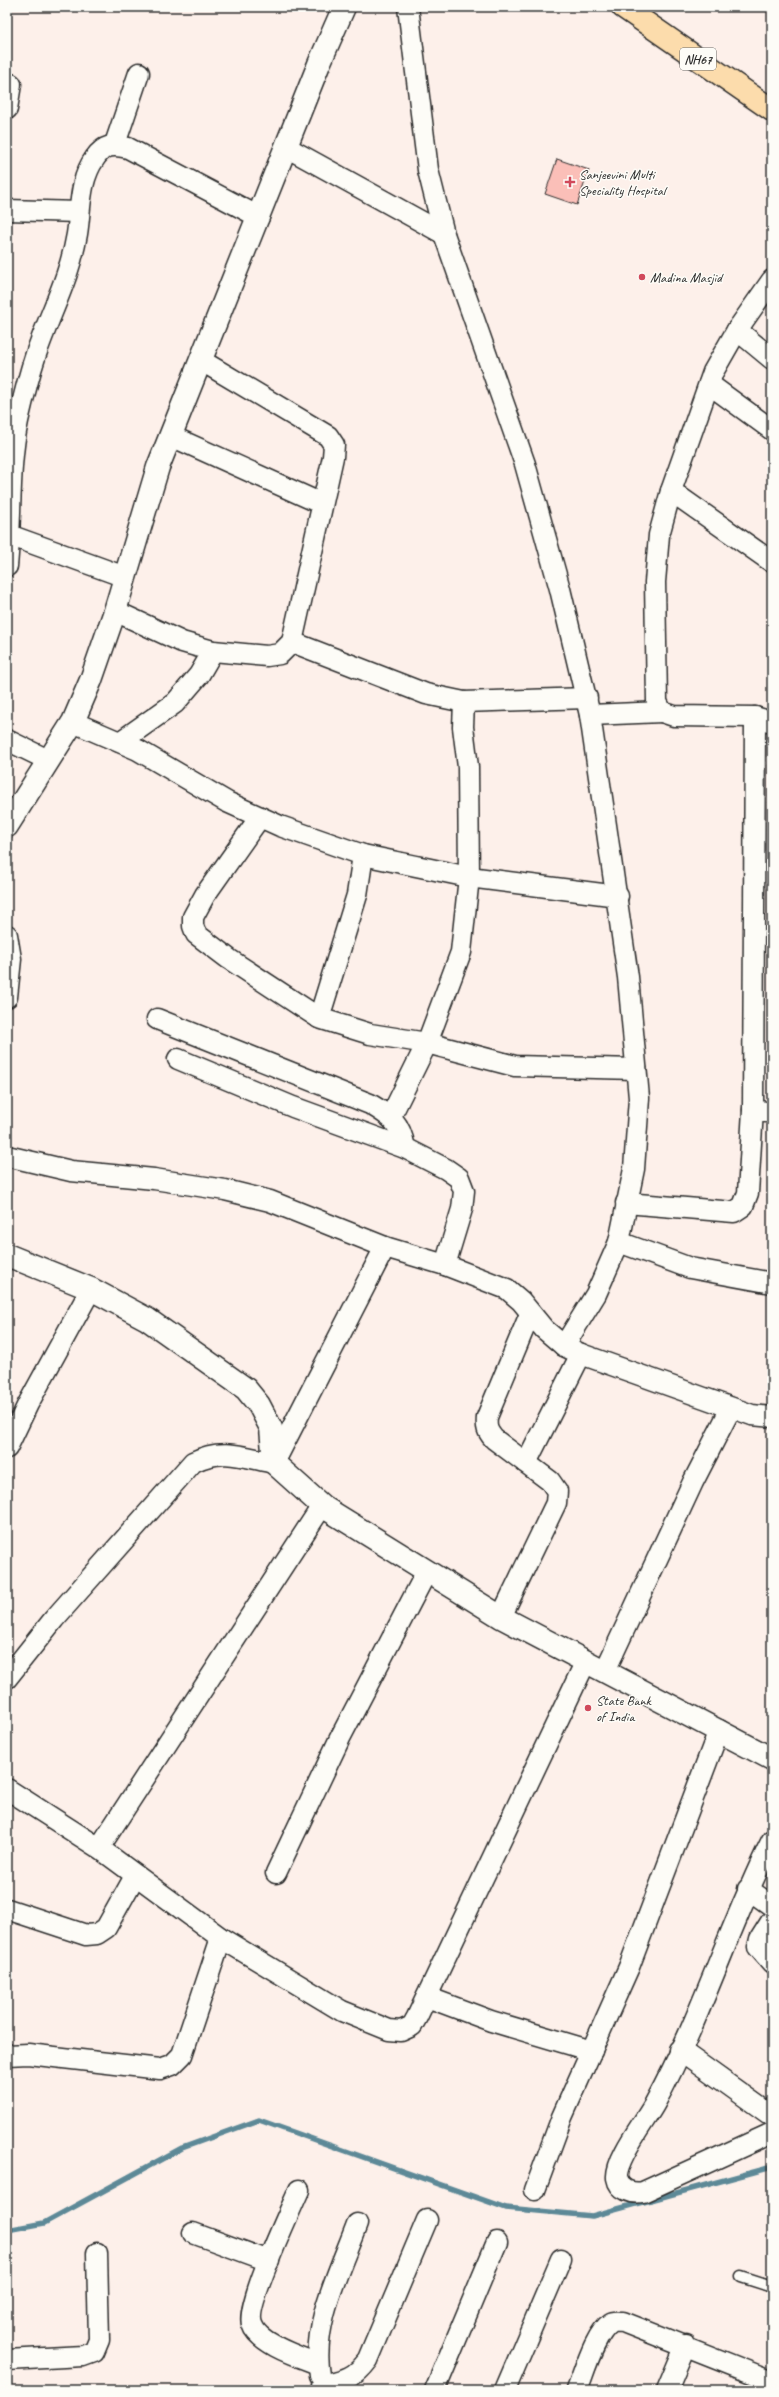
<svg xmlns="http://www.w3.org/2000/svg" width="779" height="2397" font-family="Caveat,sans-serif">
<rect width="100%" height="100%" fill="#fdf0ea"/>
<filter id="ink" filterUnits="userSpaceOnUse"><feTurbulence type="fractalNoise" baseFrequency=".025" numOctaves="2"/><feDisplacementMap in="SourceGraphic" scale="8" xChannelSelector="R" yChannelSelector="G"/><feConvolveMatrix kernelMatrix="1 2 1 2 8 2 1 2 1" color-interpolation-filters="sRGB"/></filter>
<g filter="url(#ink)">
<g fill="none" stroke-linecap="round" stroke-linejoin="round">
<polyline stroke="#5d8997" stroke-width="5.5" points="7,2230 44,2223 182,2148 259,2120 506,2208 592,2216 772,2167"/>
</g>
<polygon fill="#fbbfb8" stroke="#2b2b2b" points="557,159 589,170 577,205 545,194"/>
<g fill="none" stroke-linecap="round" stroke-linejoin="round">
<defs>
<polyline id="lane" points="741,2277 772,2287"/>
<g id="street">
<polyline points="408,7 428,170 444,234 525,464 560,589 590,715 628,977 639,1098 634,1169 619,1242 596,1294 564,1346"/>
<polyline points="7,109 11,84"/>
<polyline points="115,144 139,73"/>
<polyline points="286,147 444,234"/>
<polyline points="7,210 79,212"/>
<polyline points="772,280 737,330 713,372 671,491 659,535 655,582 657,702 662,712 674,716 755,717 772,722"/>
<polyline points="737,330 772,359"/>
<polyline points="709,384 772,430"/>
<polyline points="171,436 322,504"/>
<polyline points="671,491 772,562"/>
<polyline points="9,535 125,577"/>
<path d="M7,566c5,-48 1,-98 11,-145 5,-22 11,-46 18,-67 14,-41 34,-77 41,-120 4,-25 2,-54 18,-76 9,-13 17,-14 33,-10l131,69"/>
<polyline points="115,611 182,642 213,651 267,656 280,654 292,642 333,457 334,445 328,436 202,361"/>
<polyline points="292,642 426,694 464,702 587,698"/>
<polyline points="590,715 662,712"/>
<polyline points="73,722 138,750 227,802 280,826 363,855 469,877 618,896"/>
<polyline points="7,740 48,760"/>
<polyline points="120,742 175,703 199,675 213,651"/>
<polyline points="260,817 205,895 193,917 193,926 196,934 229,959 319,1018 370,1034 427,1043 515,1066 636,1069"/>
<polyline points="7,935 11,959 7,997"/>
<polyline points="319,1018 357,895 363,855"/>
<path d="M157,1019l213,85c22,13 30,18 35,44"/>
<polyline points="178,1059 293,1107 405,1148 446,1169 459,1178 464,1191 462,1209 445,1265"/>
<polyline points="753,1110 772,1113"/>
<polyline points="391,1116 427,1043 461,952 469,877 468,767 463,727 464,702"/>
<polyline points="7,1156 71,1171 154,1179 225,1190 270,1201 385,1247 445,1265 507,1289 521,1301 544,1329 564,1346 581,1354 752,1415 772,1417"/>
<polyline points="626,1203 734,1212 743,1206 748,1193 753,1110 755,717"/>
<polyline points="619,1242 690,1268 772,1283"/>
<polyline points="7,1448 28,1404 91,1289"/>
<polyline points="526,1463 581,1354"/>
<path d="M501,1617l55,-114 1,-12 -7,-10 -56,-42c-7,-8 -8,-12 -7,-22l43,-103"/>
<polyline points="605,1671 693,1482 731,1408"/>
<path d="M7,1678l47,-59 139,-157c29,-15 51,-5 81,1l111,-216"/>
<polyline points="7,1789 99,1848 221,1938 342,2011 389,2030 401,2031 412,2026 417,2017 586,1661"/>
<path d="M772,1840c-43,86 -71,179 -117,263 -9,17 -40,56 -38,75 2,12 15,16 26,14l129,-59"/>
<polyline points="99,1848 322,1506"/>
<polyline points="276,1873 340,1738 427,1571"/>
<polyline points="748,1889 772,1906"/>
<polyline points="7,1909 86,1935 97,1934 106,1928 135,1876"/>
<polyline points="772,1920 760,1939 758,1947 772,1963"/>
<polyline points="427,1997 491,2021 592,2051"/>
<polyline points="680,2050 772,2116"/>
<polyline points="7,2055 28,2054 160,2069 172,2065 182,2055 221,1938"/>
<path d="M299,2190c-9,21 -54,116 -47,134 6,20 48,33 66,40"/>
<polyline points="535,2190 562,2117 629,1967 719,1730"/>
<polyline points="193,2233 269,2261"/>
<polyline points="7,2360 83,2356 94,2352 99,2340 97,2253"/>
<path d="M320,2375c-9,-50 20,-105 37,-151"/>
<path d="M322,2385c22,-5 32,-6 46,-25l59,-140"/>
<polyline points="435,2390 497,2242"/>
<polyline points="505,2390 561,2259"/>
<path d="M577,2390c7,-17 18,-57 34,-67 3,-2 8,-1 12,-1l149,59"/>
<polyline points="667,2390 686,2345"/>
</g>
<g id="secondary">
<polyline points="7,826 73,722 91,680 115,611 158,467 319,64 344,7"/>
<polyline points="7,1255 91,1289 147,1319 246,1389 259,1405 271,1428 274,1463 322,1506 501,1617 772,1759"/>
</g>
<polyline id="highway" points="623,7 772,110"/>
</defs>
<use href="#lane" stroke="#2b2b2b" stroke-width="13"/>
<use href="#street" stroke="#2b2b2b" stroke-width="23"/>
<use href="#secondary" stroke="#2b2b2b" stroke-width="25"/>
<use href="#highway" stroke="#2b2b2b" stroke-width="25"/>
<use href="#lane" stroke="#fdfcf7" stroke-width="10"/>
<use href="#street" stroke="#fdfcf7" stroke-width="20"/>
<use href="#secondary" stroke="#fdfcf7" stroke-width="22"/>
<use href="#highway" stroke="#fcdcac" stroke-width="22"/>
</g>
</g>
<g fill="#d1495b" stroke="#fdfcf7" stroke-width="1.5">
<path d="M568 176h4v4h4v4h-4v4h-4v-4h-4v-4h4z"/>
<circle cx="642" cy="277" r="4"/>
<circle cx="588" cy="1708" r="4"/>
</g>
<g text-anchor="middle" stroke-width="3" stroke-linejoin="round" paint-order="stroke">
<rect fill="#fdfcf7" stroke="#6a6a68" stroke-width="1" x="680" y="48" width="36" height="22" rx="3"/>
<g font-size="13" font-weight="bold" fill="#2b2b2b">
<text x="698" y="64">NH67</text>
</g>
<g font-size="14" fill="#2b2b2b" stroke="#fdfcf7" text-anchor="start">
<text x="579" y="179">Sanjeevini Multi<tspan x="579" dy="16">Speciality Hospital</tspan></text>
<text x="650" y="282">Madina Masjid</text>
<text x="596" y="1705">State Bank<tspan x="596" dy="16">of India</tspan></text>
</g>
</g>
<rect width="779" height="2397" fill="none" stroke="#fdfcf7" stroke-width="24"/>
<rect x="12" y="12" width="755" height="2373" fill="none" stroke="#2b2b2b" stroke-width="1.5" filter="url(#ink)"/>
</svg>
